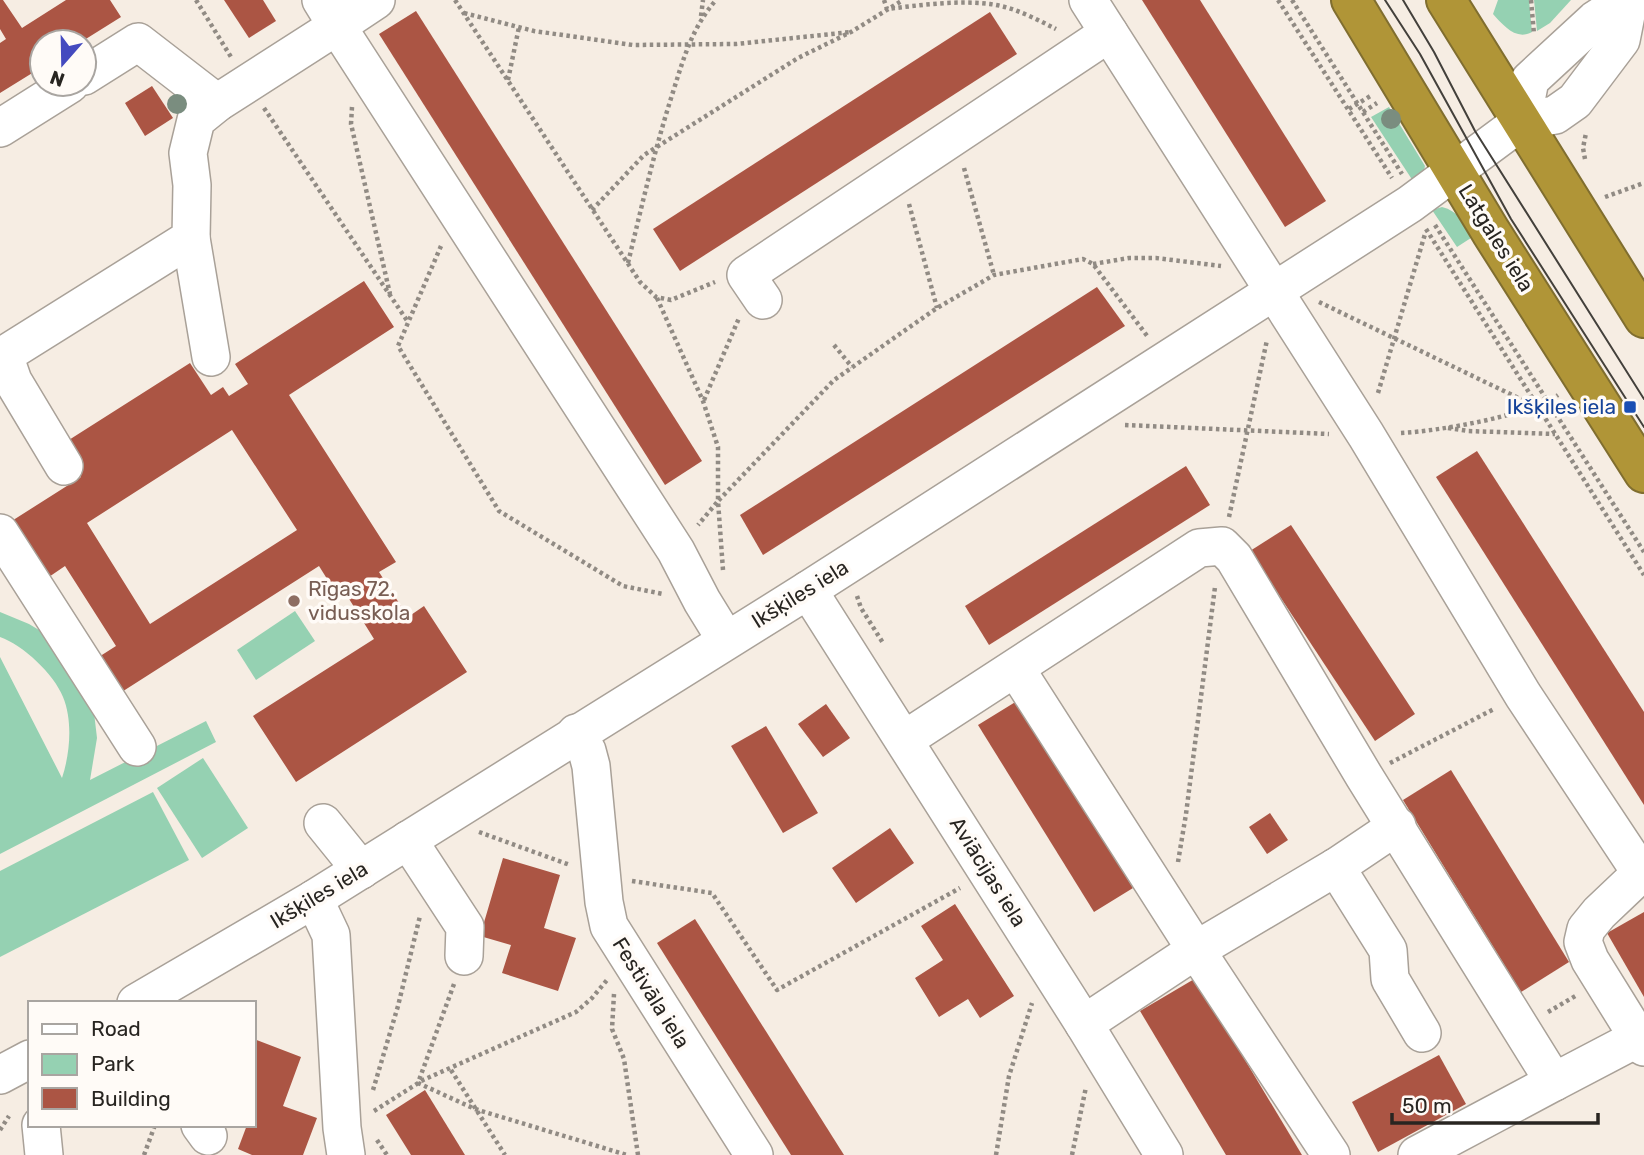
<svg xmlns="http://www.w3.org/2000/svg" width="1644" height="1155" font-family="Rubik,sans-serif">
<rect width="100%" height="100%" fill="#f6ede3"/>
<g fill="#95d1b2">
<path d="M1498,0h31l3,32c-16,9 -29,-7 -39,-18z"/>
<polygon points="1534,0 1571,0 1550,23 1537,31"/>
<polygon points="1389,107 1425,166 1423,175 1415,184 1371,117"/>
<path d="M1442,207c16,4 23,16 32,29l-17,11 -25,-37z"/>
<polygon points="295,611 315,641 256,680 237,650"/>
<path d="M0,612l29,12 20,12 44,68 4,34 -7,42 116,-59 10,21 -216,112v-197l62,121c8,-24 11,-57 1,-81 -9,-23 -40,-52 -63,-60z"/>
<polygon points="203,758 248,828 202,858 157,788"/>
<polygon points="153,792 189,860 0,957 0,871"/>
</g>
<g fill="#ab5544" fill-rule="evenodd">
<polygon points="0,0 3,0 22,28 66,0 110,0 121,17 81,42 42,42 42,67 0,93 0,43 6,39 0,29"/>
<polygon points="224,0 263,0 276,21 249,38"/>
<polygon points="1142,0 1200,0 1326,201 1285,227"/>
<polygon points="416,11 702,461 665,485 379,34"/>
<polygon points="990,12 1017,54 680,271 653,229"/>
<polygon points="152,86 173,118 145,136 125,103"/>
<path d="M364,281l30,46 -105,68 107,167 -17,10 29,45 16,-11 43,66 -171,110 -43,-66 121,-77 -28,-45 -7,4 -20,-32 -202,129 -23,-35 22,-14 -51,-80 -22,15 -36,-57 74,-47 -20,-32 129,-82 21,32 12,-8 6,9 19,-12 -13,-20zM232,430l65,100 -147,94 -63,-101z"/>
<polygon points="1097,287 1125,326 763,555 740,515"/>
<polygon points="1477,451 1644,712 1644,805 1436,477"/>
<polygon points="1186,466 1210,505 989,645 965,606"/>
<polygon points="1291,525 1415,714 1375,741 1250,551"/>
<polygon points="1017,701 1133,888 1094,912 978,725"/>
<polygon points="826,704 850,738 823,757 798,724"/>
<polygon points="766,726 818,813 783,833 731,746"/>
<polygon points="1451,770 1569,962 1521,992 1403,800"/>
<polygon points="1270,813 1288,840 1267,854 1249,827"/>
<polygon points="890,828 914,863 856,903 832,868"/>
<polygon points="503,858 560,875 544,928 576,938 558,991 502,973 511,945 480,936"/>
<polygon points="955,904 1014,996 980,1018 968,999 939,1017 915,978 943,960 921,926"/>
<polygon points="1644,912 1644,997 1607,933"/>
<polygon points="695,919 844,1155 791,1155 674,970 657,943"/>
<polygon points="1196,978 1302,1155 1226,1155 1140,1011"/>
<polygon points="254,1039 301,1057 283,1106 317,1118 303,1155 252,1155 238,1149 247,1125 254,1125"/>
<polygon points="1439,1055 1466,1104 1378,1152 1352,1102"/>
<polygon points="425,1090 465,1155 411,1155 386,1115"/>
</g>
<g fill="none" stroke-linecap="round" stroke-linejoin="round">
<defs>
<g id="minor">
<polyline points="321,0 337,26 376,0"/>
<polyline points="1088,0 1366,435 1523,695 1639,870 1638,876 1599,913 1586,929 1583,942 1590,960 1644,1047"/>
<polyline points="84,76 138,42 217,103"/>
<polyline points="1522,121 1530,80 1595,20 1625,0"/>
<polyline points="0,128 70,84"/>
<polyline points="191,238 211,357"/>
<polyline points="763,300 746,275 1109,33"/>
<polyline points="64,466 13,381 4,355 191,238 192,185 188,153 196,120 217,103 337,26 676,551 702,601 726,640"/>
<polyline points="0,533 137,747"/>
<polyline points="808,590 1084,1024 1164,1155"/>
<polyline points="1016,669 1196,950 1331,1155"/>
<polyline points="576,733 587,751 591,766 604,902 609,926 754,1155"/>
<polyline points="904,740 1199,548 1222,546 1234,558 1364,776 1554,1082 1638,1038"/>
<polyline points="323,823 361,870"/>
<polyline points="408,840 465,927 464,956"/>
<polyline points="1336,867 1388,950 1390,979 1422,1033"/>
<polyline points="314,899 331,935 342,1128 346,1155"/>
<polyline points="136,1003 314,899 808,590 1410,204 1522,121 1555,115 1575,101 1621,40 1629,0"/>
<polyline points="1084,1024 1196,950 1336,867 1397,826"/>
<polyline points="0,1075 30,1059"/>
<polyline points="41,1125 44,1155"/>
<polyline points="200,1125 208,1136"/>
<polyline points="1417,1155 1554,1082"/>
</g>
<g id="highway">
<polyline points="1351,0 1491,232 1644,473"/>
<polyline points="1446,0 1644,318"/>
</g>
</defs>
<use href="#minor" stroke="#a9a198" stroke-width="40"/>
<use href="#highway" stroke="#806e2f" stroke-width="42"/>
<g stroke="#918b84" stroke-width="4.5" stroke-dasharray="3.5 3.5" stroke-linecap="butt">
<polyline points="196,0 231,57"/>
<polyline points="455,0 640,282 656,297 671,300 715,282"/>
<path d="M884,0l3,9c34,-4 70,-9 103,-5 24,3 46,15 66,25"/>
<polyline points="1278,0 1392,178"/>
<polyline points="1292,0 1402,174"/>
<polyline points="1531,0 1534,34"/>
<polyline points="464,13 534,31 633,45 736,44 851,32"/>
<polyline points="701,16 703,0"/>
<polyline points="508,80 519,27"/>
<polyline points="352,107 351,124 390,294"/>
<polyline points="264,108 408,322"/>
<polyline points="1349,109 1372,95"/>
<polyline points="1363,112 1377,103"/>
<polyline points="1585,159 1583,148 1586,133"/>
<polyline points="964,168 994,275"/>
<polyline points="1605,197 1644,183"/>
<polyline points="909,204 937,308"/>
<polyline points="592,210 644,155 798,58 851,32 903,0"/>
<polyline points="1435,225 1644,552"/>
<polyline points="1426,229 1644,575"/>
<polyline points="441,246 398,346 499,511 623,586 663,594"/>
<path d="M628,263c14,-58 27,-115 45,-171 11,-35 19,-64 43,-92"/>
<polyline points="1093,264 1129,258 1156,258 1221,266"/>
<polyline points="657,298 703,401 718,447 718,501 698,525"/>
<polyline points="1319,302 1535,406"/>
<polyline points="834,345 852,367"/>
<polyline points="1378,393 1425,234"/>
<polyline points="704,400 739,318"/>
<polyline points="1125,425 1329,434"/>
<polyline points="1448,428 1468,431 1555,434"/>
<path d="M1401,433c38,-2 126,-17 157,-38"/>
<polyline points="1229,517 1267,340"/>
<polyline points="723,570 718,501 834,380 937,308 994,275 1083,259 1093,264 1148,337"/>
<polyline points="857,596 861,608 883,643"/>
<polyline points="1390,763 1494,709"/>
<polyline points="479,832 570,865"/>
<polyline points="1178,862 1186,814 1215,587"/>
<polyline points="632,881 712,893 777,990 960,888"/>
<polyline points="454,984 418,1083 475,1109 627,1155"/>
<polyline points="614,994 612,1029 624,1059 638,1155"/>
<polyline points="1548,1012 1577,995"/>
<polyline points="451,1070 505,1155"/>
<polyline points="373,1090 398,1006 420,916"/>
<polyline points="374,1111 423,1080 576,1012 592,998 607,980"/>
<polyline points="0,1130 9,1116"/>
<polyline points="377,1140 387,1155"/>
<polyline points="144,1155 155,1125"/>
<polyline points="996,1155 1009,1076 1032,1003"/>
<polyline points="1072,1155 1086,1087"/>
</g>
<use href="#minor" stroke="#fff" stroke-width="37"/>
<use href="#highway" stroke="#b09537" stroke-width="38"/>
<g stroke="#43403b" stroke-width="2">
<polyline points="1385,0 1420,54 1511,219 1644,427"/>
<polyline points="1403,0 1434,52 1475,131 1644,399"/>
</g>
</g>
<g fill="#7a8d7f">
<circle cx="177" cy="104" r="10"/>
<circle cx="1391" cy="119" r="10"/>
</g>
<rect fill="#1a4fb4" stroke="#fffbf7" stroke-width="2.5" x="1623" y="400" width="14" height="14" rx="3.5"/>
<circle fill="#8d6e63" stroke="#fffbf7" stroke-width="2.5" cx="294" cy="601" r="7"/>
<g text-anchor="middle" stroke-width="7" stroke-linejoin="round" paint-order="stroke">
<g font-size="21" fill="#282521" stroke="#fffbf7">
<text transform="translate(1496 238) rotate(58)" y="7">Latgales iela</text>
<text transform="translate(800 594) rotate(-32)" y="7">Ikšķiles iela</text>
<text transform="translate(988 872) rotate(58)" y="7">Aviācijas iela</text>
<text transform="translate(319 895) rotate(-31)" y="7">Ikšķiles iela</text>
<text transform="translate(651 993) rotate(58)" y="7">Festivāla iela</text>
</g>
<g font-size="21" fill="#164399" stroke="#fffbf7" text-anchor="end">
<text x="1616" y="414">Ikšķiles iela</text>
</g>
<g font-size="21" fill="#785e54" stroke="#fffbf7" text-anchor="start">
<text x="308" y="596">Rīgas 72.<tspan x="308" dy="24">vidusskola</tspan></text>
</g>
</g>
<rect x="28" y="1001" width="228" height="126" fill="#fffbf7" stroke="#a9a5a1" stroke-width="2"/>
<rect x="42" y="1024" width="35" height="10" fill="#ffffff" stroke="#a9a5a1" stroke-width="2"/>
<text x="91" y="1036" font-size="21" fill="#282521">Road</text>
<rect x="42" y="1054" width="35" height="21" fill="#95d1b2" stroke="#a9a5a1" stroke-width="2"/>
<text x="91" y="1071" font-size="21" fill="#282521">Park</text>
<rect x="42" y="1088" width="35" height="21" fill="#ab5544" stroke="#a9a5a1" stroke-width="2"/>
<text x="91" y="1106" font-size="21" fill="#282521">Building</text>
<g transform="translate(63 63) rotate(200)"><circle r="33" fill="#fffbf7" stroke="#a9a5a1" stroke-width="2"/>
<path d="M0-5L12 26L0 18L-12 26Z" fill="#444abf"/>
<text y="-10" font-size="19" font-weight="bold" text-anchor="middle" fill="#282521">N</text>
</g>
<path d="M1392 1113v10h206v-10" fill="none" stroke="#282521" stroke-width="3.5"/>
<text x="1402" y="1113" font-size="21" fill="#282521" stroke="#fffbf7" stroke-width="5" paint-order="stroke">50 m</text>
</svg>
